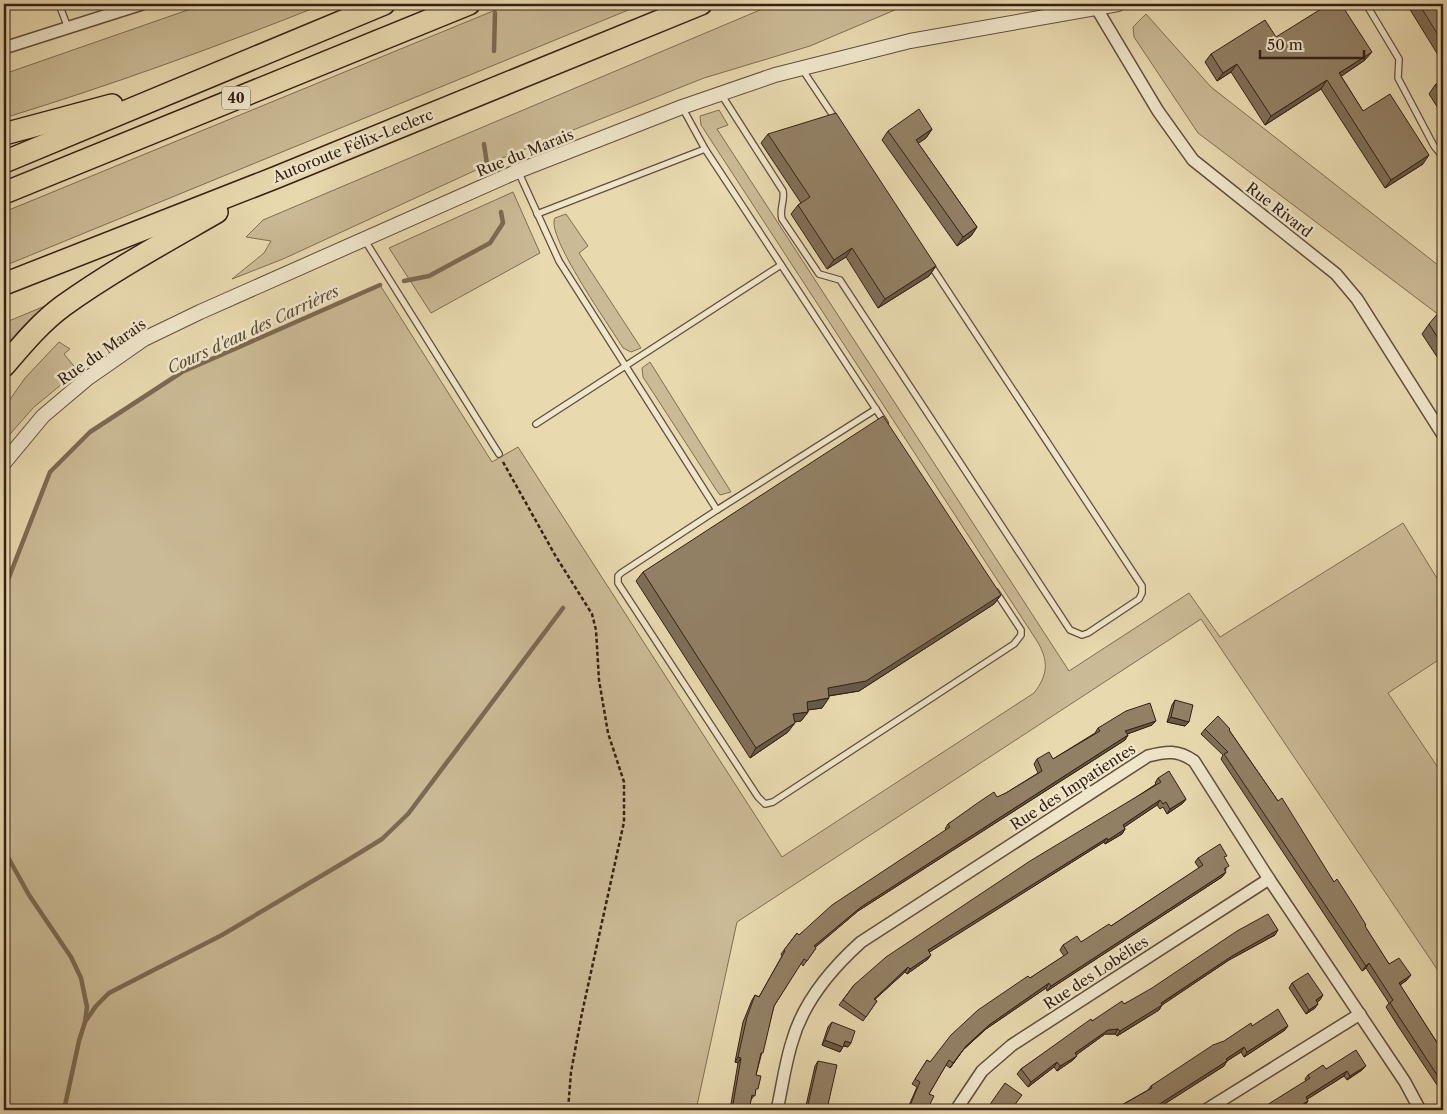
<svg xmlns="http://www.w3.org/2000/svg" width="1447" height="1114" font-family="'Libre Caslon Text',serif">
<rect width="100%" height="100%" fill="#e8d9af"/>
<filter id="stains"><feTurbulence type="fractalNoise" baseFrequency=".004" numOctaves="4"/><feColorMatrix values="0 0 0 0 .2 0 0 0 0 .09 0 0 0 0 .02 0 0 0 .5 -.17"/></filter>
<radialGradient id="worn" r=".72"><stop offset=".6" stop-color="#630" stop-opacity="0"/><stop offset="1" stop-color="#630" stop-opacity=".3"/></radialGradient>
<g fill="#caba95" stroke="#806d55">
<path d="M205,4h119c-105,42 -212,81 -320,114v-44z"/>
<polygon points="510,4 643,4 4,266 4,212"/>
<polygon points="774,4 909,4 810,46 704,78 500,159 283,259 232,279 264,253 271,241 246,237 263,220"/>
<polygon points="1146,14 1211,87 1443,269 1443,318 1198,133 1134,37 1133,27"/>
<path d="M719,110l9,15 -11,4 352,542 120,-78 31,44 183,-114 40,65v69l-55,36 53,79 2,-1v207l-242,-359 -464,303 -41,188h-692v-521l46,-117 40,-40 92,-60 198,-87 112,177 26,-15 264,410 252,-164c14,-18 15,-32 3,-52l-336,-516 -1,-9z"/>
<polygon points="513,192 540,253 431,313 389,248"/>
<path d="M566,214l22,32 -9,7 62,95 -10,4 -8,-4c-12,-20 -78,-113 -68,-130z"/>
<polygon points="57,301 4,355 4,323"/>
<polygon points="59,342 70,349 64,354 78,371 34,407 4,441 4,408 25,378"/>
<polygon points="650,362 731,492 720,495 717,491 643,377 642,368"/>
</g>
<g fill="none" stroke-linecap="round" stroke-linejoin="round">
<g stroke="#7c6952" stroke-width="4.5">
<polyline points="494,51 495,13"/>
<polyline points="484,144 488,171"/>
<polyline points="404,281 429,276 490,243 503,223 501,212"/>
<polyline points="4,590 50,472 90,432 182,372 380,285"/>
<polyline points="4,850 29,895 71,957 81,978 87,1007 85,1022 79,1041 64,1110"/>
<polyline points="85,1022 96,1006 109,993 222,935 348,860 382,839 408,814 563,608"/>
</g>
<defs>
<g id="service">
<polyline points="59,4 68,28"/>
<polyline points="1366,4 1399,59 1398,78 1434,146 1443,157"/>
<polyline points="802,69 836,120"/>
<path d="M721,94l62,97c2,10 -4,18 -1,28l37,55 21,6 230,350 12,5 6,-2 51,-34 3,-6v-7l-212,-322"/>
<polyline points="682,107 705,149 885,423"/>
<polyline points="518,171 559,261 717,510 876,409"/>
<polyline points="537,214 705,149"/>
<polyline points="364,239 499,454"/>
<polyline points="536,424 781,265"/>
<polyline points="717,510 621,573 618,576 618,583 758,797 765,804 773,802 1014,644 1021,635 1021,630 996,592"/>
</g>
<g id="minor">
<polyline points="1097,9 1158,111 1193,160 1336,274 1357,299 1443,435"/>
<polyline points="4,48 142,4"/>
<path d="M777,1110c5,-22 8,-46 15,-68 11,-40 39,-73 69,-100l287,-186c19,-5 30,-6 46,5l75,118 136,203 15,28"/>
<polyline points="956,1110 982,1071 1012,1045 1269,879"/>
<polyline points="1206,1110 1360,1014"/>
</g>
<polyline id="tertiary" points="4,463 43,416 88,378 144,339 200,312 518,171 682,107 775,75 910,41 1118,4"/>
<g id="motorway">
<polyline points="4,134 112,105"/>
<polyline points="4,162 384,4"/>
<polyline points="4,193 469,4"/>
<polyline points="4,284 277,177 701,4"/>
<path d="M4,366c18,-21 36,-43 59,-60 49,-35 102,-64 154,-94"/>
</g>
</defs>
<use href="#service" stroke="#624e3c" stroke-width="8"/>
<use href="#minor" stroke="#624e3c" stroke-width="14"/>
<use href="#tertiary" stroke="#624e3c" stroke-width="16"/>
<use href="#motorway" stroke="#352015" stroke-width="24"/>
<polyline stroke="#352015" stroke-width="2.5" stroke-dasharray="4 2.5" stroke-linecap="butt" points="503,462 555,555 592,614 596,630 599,680 608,733 624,782 624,822 582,1013 571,1072 568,1110"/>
<use href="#service" stroke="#f0e6cb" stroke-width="5.5"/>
<use href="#minor" stroke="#f0e6cb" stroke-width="11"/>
<use href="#tertiary" stroke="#f0e6cb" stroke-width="14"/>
<use href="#motorway" stroke="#e8d9af" stroke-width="21"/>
</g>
<g fill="#7e6e57" stroke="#352015">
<polygon points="1411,4 1443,4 1443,63 1409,8"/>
<polygon points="1276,37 1365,60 1341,76 1363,111 1423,164 1385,188 1321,89 1265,125 1231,72 1217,81 1205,62 1211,54"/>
<polygon points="1443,80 1443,116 1429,94 1435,85"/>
<polygon points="932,129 926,138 918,143 977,227 971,236 957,246 882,140 888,131"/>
<polygon points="768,134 936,266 929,276 878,308 846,257 827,269 791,214 798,205 801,203 761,143"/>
<polygon points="1443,315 1443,366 1422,334 1429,324"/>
<polygon points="643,572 1001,595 994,604 859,691 829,696 822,708 808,710 808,712 801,721 794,722 788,732 750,758 636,581"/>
<polygon points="1175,700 1185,726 1167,722 1172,705"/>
<polygon points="1152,725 1127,734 1128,735 1125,740 858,911 815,947 816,948 803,966 801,963 774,1006 756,1075 755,1094 751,1100 749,1110 730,1110 738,1063 735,1062 743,1022 752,1000 755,995 759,997 782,956 781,954 797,933 799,935 946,830 945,829 948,824 1006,793 1038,773 1034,764 1037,759 1053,759 1095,733 1098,728"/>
<polygon points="1205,729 1229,730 1365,927 1389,964 1407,980 1400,985 1443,1052 1443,1094 1396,1023 1386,1007 1389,1003 1366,968 1362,971 1221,759 1223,755 1201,734"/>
<polygon points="1158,778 1186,799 1183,803 1167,814 1163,807 1160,809 1157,805 1124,827 1125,829 1122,834 1105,844 1104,842 929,952 928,959 907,974 905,972 875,999 877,1001 863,1021 839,1005 854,985 1156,784 1155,783"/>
<polygon points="1198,858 1225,859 1226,870 1225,871 1226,872 1222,877 1047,991 1046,988 986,1029 963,1050 950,1068 946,1065 929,1094 927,1110 907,1110 917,1087 912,1084 927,1060 930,1062 1030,978 1064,956 1060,950 1063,945 1081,942 1111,926 1199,868 1195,862"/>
<polygon points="1275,935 1229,960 1162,1005 1159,1010 1117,1036 1115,1034 1105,1034 1076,1055 1077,1056 1073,1060 1057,1071 1054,1067 1028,1087 1017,1074 1021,1069 1092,1021 1124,1004"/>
<polygon points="1292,983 1320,1000 1317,1002 1315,1008 1306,1014 1289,988"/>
<polygon points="832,1022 848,1047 843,1046 840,1052 822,1045 828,1027"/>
<polygon points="1252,1026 1285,1030 1244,1057 1241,1052 1227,1061 1224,1066 1155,1110 1113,1110 1148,1090 1151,1086"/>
<polygon points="818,1061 827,1109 833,1110 805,1110 815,1066"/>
<polygon points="1366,1066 1362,1070 1347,1080 1344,1076 1307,1099 1308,1101 1305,1105 1306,1081 1305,1079 1308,1075 1326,1069"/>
</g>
<g fill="#665a47" stroke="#352015">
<polygon points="1372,52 1365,60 1333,82 1339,73"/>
<polygon points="1237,64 1231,72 1217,81 1223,73"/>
<polygon points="1327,80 1321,89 1265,125 1271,116"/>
<polygon points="932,129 926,138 909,150 916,140"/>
<polygon points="1429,155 1423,164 1385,188 1391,180"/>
<polygon points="977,227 971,236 957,246 963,237"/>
<polygon points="852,248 846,257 827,269 834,260"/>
<polygon points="936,266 929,276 878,308 885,299"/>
<polygon points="1001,595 994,604 859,691 821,697 828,688"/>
<polygon points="829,698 822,708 800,711 807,702"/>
<polygon points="808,712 801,721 787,723 793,714"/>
<polygon points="1171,717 1189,722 1185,726 1167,722"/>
<polygon points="1156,721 1152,725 1122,736 1125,731"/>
<polygon points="795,723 788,732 750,758 756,748"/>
<polygon points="1128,735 1125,740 858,911 811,951 814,946 861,907"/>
<polygon points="1186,799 1183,803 1167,814 1170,809"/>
<polygon points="1160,800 1157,805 1120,830 1123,825"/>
<polygon points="1125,829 1122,834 1105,844 1108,840"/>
<polygon points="1107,838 1104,842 925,955 928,950"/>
<polygon points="1226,872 1222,877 1047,991 1051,986"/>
<polygon points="1278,930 1275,935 1229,960 1159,1007 1162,1005 1159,1010 1117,1036 1120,1031 1232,956"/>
<polygon points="931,955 928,959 907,974 910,969"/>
<polygon points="1369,963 1366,968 1362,971 1366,966"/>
<polygon points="908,967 905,972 871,1003 874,999"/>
<polygon points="1411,975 1407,980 1396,988 1399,983"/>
<polygon points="1049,983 1046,988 986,1029 963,1050 950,1068 966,1046 989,1025"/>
<polygon points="1323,995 1320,1000 1312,1005 1316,1000"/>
<polygon points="1318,1004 1315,1008 1306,1014 1309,1010"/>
<polygon points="1288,1026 1285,1030 1244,1057 1247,1052"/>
<polygon points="1118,1029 1115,1034 1105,1034 1072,1058 1075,1053 1108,1030"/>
<polygon points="825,1040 843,1047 840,1052 822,1045"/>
<polygon points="845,1041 851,1043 848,1047 842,1045"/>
<polygon points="1244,1047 1241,1052 1222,1064 1226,1059"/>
<polygon points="1077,1056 1073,1060 1057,1071 1060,1066"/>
<polygon points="738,1057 741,1058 738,1063 735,1062"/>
<polygon points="1227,1061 1224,1066 1155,1110 1150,1110"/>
<polygon points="1057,1062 1054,1067 1028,1087 1031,1082"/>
<polygon points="1366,1066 1362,1070 1347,1080 1350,1076"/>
<polygon points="1347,1071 1344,1076 1303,1102 1306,1097"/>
<polygon points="1308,1101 1305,1105 1297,1110 1293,1110"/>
</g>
<g fill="#928065" stroke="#352015">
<polygon points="1329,4 1341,4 1372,52 1339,73 1363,111 1390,94 1429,155 1391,180 1327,80 1271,116 1237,64 1223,73 1211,54 1265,20 1276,37"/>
<polygon points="1419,4 1443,4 1443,43"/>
<polygon points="1443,80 1443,97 1435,85"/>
<polygon points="919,109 932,129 916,140 977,227 963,237 888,131"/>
<polygon points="836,113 936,266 885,299 852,248 834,260 798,205 810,197 768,134"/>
<polygon points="1439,312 1443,315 1443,346 1429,324"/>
<polygon points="883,416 1001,595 866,681 828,688 829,698 807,702 808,712 793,714 795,723 756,748 643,572"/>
<polygon points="1175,700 1193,705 1189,722 1171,717"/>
<polygon points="1150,703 1156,721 1125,731 1128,735 861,907 814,946 816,948 807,961 804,959 774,1006 763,1053 761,1053 756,1075 761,1076 758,1089 756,1089 755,1096 752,1095 749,1110 732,1110 741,1058 738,1057 747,1017 755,995 759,997 785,951 784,950 797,933 799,935 832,905 950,827 948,824 979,802 994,792 997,797 1006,793 1042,771 1037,759 1049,752 1053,759 1100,731 1098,728 1126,711"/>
<polygon points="1218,716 1230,729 1229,730 1278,801 1282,798 1334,882 1337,879 1355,907 1366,925 1365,926 1389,964 1399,958 1411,975 1399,983 1443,1052 1443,1084 1390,1003 1393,1000 1369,963 1366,966 1224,754 1228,752 1205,729"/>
<polygon points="1169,771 1186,799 1170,809 1166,802 1163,804 1160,800 1123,825 1125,829 1108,840 1107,838 928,950 931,955 910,969 908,967 874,999 877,1001 866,1017 843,1000 854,985 886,957 1030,861 1161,782 1158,778"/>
<polygon points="1220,844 1227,856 1224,857 1229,866 1224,869 1226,872 1051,986 1049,983 989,1025 966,1046 953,1063 949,1060 929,1094 934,1096 927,1110 908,1110 920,1082 915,1079 927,1060 930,1062 951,1035 978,1010 1028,976 1030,978 1068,953 1063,945 1077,936 1081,942 1109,924 1111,926 1203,865 1198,858"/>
<polygon points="1268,914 1278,930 1232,956 1161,1003 1162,1005 1120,1031 1118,1029 1108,1030 1075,1053 1077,1056 1060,1066 1057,1062 1031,1082 1021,1069 1091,1019 1092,1021 1122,1001 1124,1004 1152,988 1237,931"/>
<polygon points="1308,973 1323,995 1316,1000 1318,1004 1309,1010 1292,983"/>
<polygon points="1278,1009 1288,1026 1247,1052 1244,1047 1226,1059 1227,1061 1150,1110 1113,1110 1152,1088 1151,1086 1213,1045 1224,1041 1251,1023 1252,1026"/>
<polygon points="832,1022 855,1031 851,1043 845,1041 843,1047 825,1040"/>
<polygon points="1356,1050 1366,1066 1350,1076 1347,1071 1306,1097 1308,1101 1293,1110 1259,1110 1310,1078 1308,1075 1323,1065 1326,1069"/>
<polygon points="818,1061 837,1065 827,1109 833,1110 810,1110 807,1109"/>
<polygon points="1005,1083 1022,1095 1011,1110 986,1110"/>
</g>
<g text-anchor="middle" stroke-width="5" stroke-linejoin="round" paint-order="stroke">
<rect fill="#f0e6cb" stroke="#6d5b4c" stroke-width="1" x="222" y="86.5" width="28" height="23" rx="4"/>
<g font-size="14" font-weight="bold" fill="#352015">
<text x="236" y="103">40</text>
</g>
<g font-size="15" fill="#352015" stroke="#f0e6cb">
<text transform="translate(353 146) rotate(-22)" y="5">Autoroute Félix-Leclerc</text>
<text transform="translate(525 153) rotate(-22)" y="5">Rue du Marais</text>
<text transform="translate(1279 210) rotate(38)" y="5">Rue Rivard</text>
<text transform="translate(102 352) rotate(-35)" y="5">Rue du Marais</text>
<text transform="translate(1073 787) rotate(-33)" y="5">Rue des Impatientes</text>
<text transform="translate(1096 973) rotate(-33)" y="5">Rue des Lobélies</text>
</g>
<g font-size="16" font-style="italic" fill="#5e4b39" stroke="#f0e6cb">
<text transform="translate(253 329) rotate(-25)" y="6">Cours d'eau des Carrières</text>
</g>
</g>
<rect width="1447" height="1114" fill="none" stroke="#e8d9af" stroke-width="20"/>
<rect x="5" y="5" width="1437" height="1104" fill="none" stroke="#352015" stroke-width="2.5"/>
<rect x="10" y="10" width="1427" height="1094" fill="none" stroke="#352015"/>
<path d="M1260 50v8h104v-8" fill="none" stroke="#352015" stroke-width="2.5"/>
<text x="1267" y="50" font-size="15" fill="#352015" stroke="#f0e6cb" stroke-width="4" paint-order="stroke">50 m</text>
<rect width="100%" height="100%" filter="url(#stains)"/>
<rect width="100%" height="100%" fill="url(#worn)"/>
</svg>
